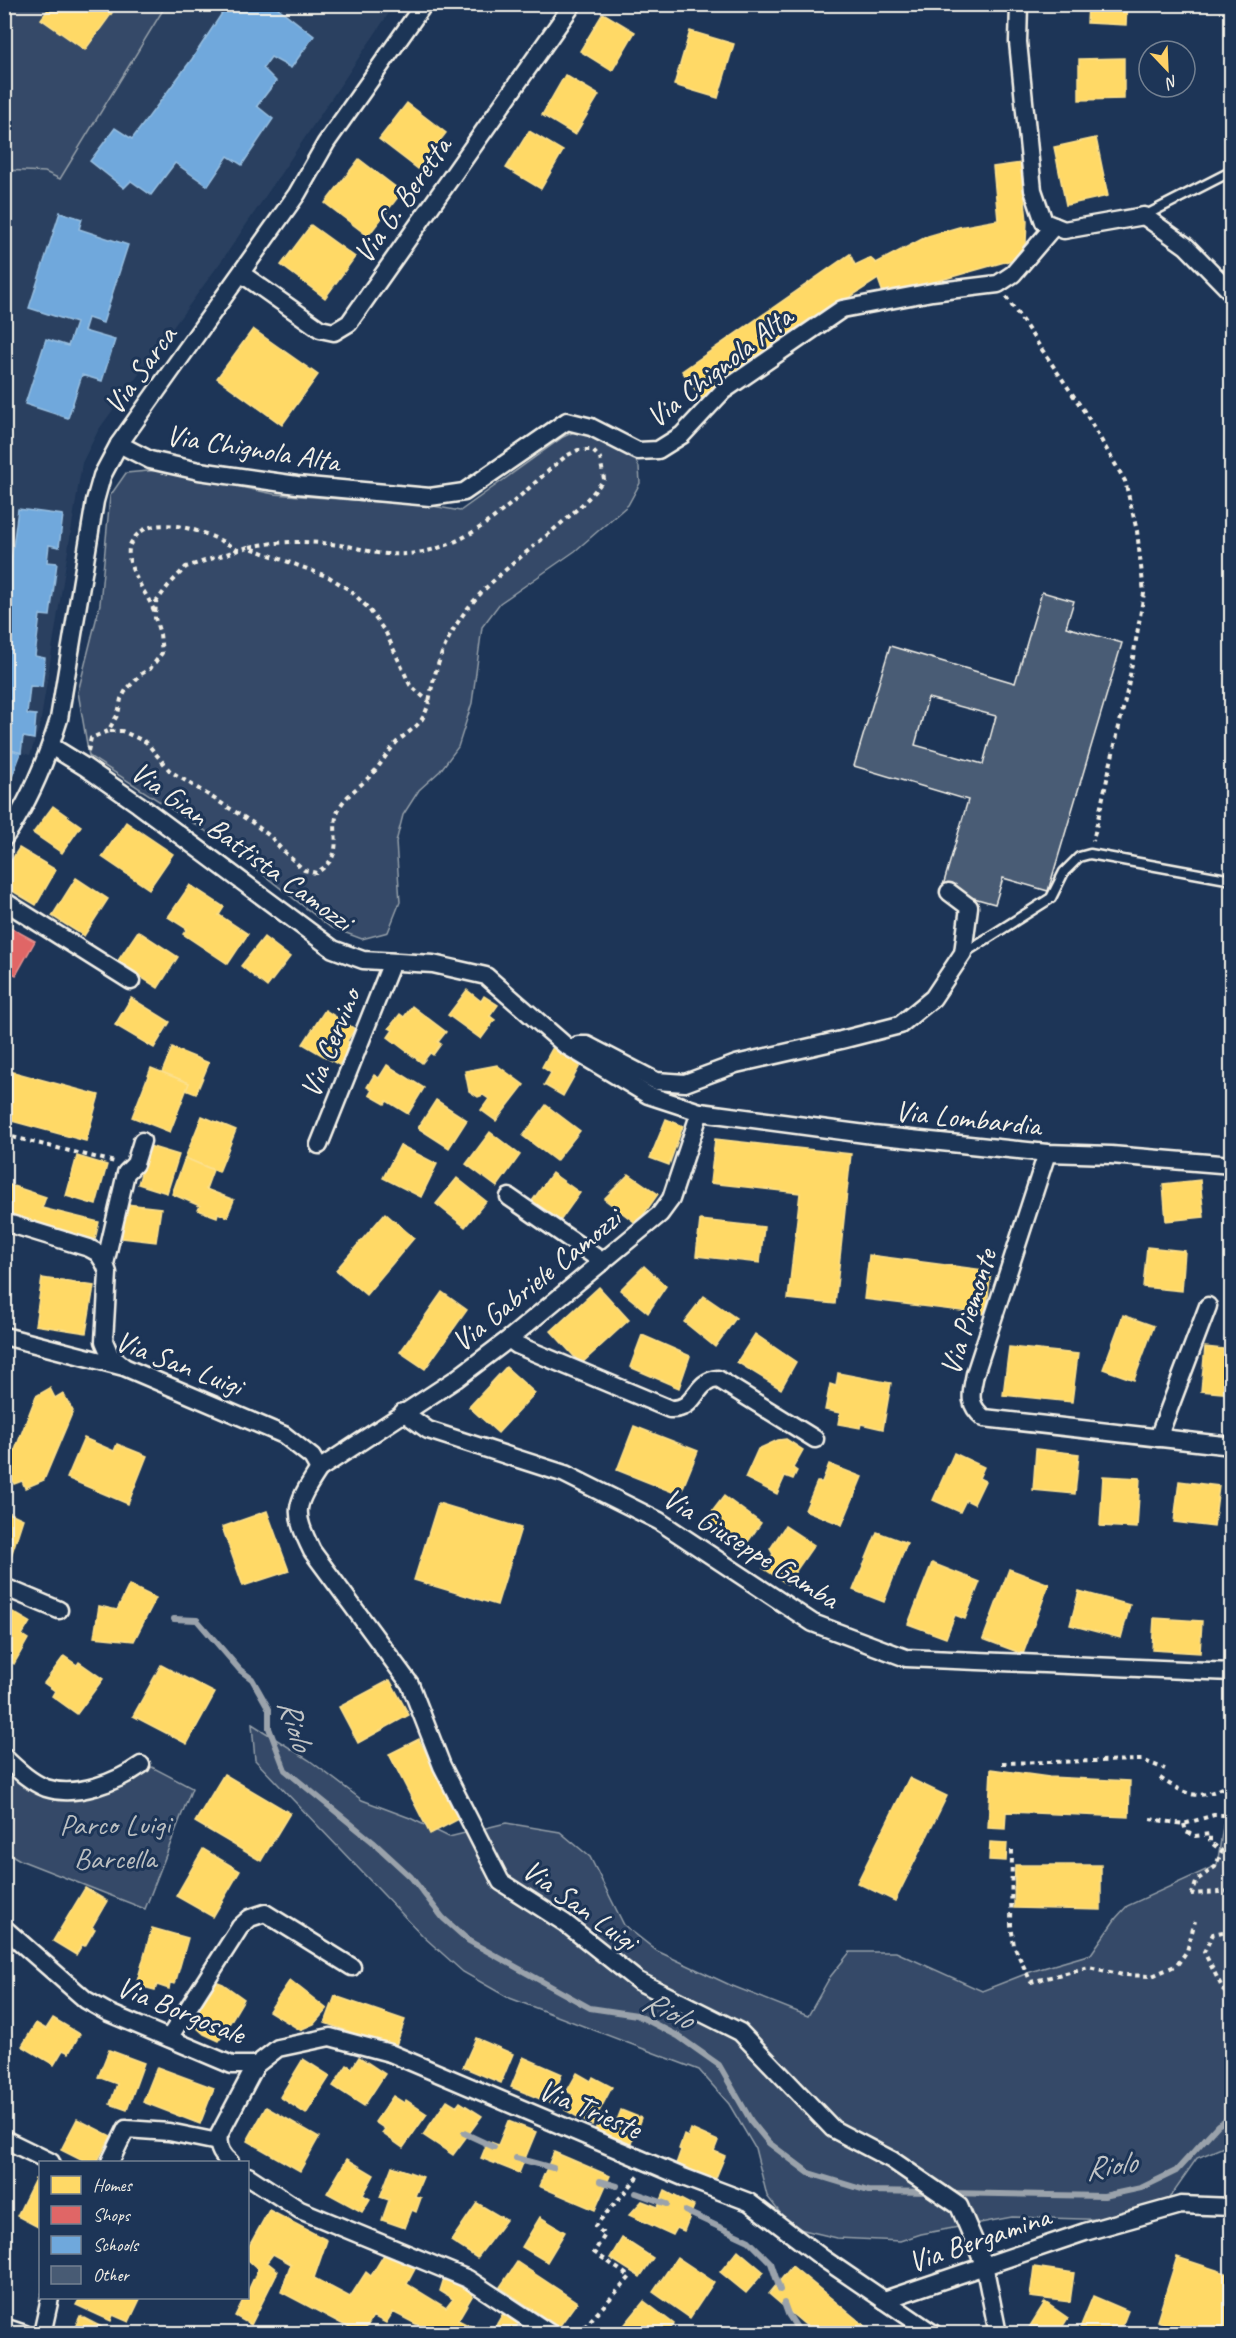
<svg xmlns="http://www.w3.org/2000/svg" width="1236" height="2338" font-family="Caveat,sans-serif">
<rect width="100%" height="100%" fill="#1d3557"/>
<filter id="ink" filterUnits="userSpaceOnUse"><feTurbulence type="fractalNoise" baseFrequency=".0167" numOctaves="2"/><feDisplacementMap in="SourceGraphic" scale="12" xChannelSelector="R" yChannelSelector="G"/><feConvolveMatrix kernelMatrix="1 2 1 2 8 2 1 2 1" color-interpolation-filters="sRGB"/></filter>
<g filter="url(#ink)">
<polygon fill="#2a4060" points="384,4 391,10 225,256 99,429 82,463 40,725 30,755 4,748 4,170 45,172 60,179 166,5"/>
<g fill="#354a67" stroke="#949ea8" stroke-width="1.5">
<polygon points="33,4 166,5 60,179 45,172 5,170 5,7 31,7"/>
<polygon points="592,430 630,450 639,467 640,483 628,505 575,551 500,603 482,627 472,703 458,747 440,771 419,790 403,815 396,842 400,902 388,932 362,939 330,927 215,837 89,756 78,692 100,604 110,496 126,473 159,470 274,494 433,506 460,511 563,437 576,431"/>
<polygon points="252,1724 309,1760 362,1800 410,1818 449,1837 506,1823 560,1832 590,1857 624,1925 657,1951 730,1985 808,2016 830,1977 850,1952 896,1952 982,1991 1033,1971 1091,1954 1116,1918 1127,1906 1217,1865 1227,1801 1231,1790 1231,2144 1197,2158 1167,2201 1118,2220 1012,2217 921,2234 900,2241 837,2238 791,2227 767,2196 755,2148 729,2104 699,2070 507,1997 463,1972 424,1937 255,1760"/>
<polygon points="4,1765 41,1793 136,1777 152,1767 192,1788 145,1909 20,1860 5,1851"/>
</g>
<g fill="#ffd966" stroke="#fce08d" stroke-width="1.5">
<polygon points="52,4 100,4 112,13 85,50 41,19"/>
<polygon points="1088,4 1127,4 1126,25 1087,23"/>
<polygon points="603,13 635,32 612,71 580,51"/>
<polygon points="690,31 734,44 718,98 674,85"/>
<polygon points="1124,58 1124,99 1079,100 1079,59"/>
<polygon points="565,75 599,95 575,135 542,115"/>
<polygon points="407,103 446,133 418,169 379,139"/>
<polygon points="529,131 563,151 541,189 506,168"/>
<polygon points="1096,138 1108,196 1066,205 1054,147"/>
<polygon points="359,159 402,192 368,236 325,203"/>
<polygon points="1021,163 1027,221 1026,242 1015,259 884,296 878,279 724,378 702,399 682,371 850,254 855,265 870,258 876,263 928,236 959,227 998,220 993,167"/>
<polygon points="311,225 355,257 325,298 281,265"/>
<polygon points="253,329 318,375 282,425 217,378"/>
<polygon points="53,806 81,826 62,853 33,833"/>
<polygon points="126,822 173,854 149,889 102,857"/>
<polygon points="19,848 56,870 36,905 4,886 4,872"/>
<polygon points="76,878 108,899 84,936 52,916"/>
<polygon points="190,885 224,907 219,915 248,934 228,964 183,934 187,929 168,917"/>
<polygon points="138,931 178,957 158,988 117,962"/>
<polygon points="264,937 290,957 267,987 241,966"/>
<polygon points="467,990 481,1001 484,996 498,1005 490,1016 495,1020 481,1039 448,1015"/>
<polygon points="131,998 170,1022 154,1048 115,1025"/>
<polygon points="412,1006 446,1032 438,1042 441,1044 433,1055 430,1053 422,1063 388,1037 393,1030 389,1028 400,1014 404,1017"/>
<polygon points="325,1010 355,1029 347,1041 352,1044 339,1065 303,1044"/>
<polygon points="553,1047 582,1062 563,1096 544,1085 551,1073 542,1067"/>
<polygon points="172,1048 209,1063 196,1094 186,1090 189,1083 162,1072"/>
<polygon points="387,1065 424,1088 408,1114 387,1101 385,1104 369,1095 372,1090 367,1087 374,1075 379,1078"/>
<polygon points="497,1065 524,1085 496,1121 481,1110 489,1099 483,1095 478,1097 469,1091 465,1071"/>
<polygon points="151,1068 189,1083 170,1132 132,1117"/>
<polygon points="6,1070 99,1095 86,1141 4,1119"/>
<polygon points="436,1100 467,1120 449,1148 418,1128"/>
<polygon points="546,1105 580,1131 556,1161 523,1136"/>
<polygon points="202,1116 236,1130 219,1172 185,1158"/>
<polygon points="666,1119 683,1126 669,1165 650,1158"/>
<polygon points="490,1132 520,1155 497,1187 466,1164"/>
<polygon points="715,1139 851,1154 835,1304 788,1299 800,1193 710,1183"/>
<polygon points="400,1145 437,1164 421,1197 383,1178"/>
<polygon points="149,1146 179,1155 167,1193 138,1184"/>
<polygon points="77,1156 107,1165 96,1205 66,1196"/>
<polygon points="185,1158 213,1170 206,1189 234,1200 227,1217 218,1213 217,1217 198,1210 200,1206 172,1194"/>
<polygon points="552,1173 580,1193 560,1221 532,1201"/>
<polygon points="629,1174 658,1194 637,1224 604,1199"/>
<polygon points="457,1178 486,1201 465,1227 436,1204"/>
<polygon points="1200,1180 1204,1217 1166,1221 1163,1184"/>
<polygon points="4,1183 46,1197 42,1208 99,1222 93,1248 4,1220"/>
<polygon points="126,1204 161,1208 156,1242 122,1238"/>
<polygon points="385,1213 414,1238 366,1295 336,1270"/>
<polygon points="700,1220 764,1227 760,1263 696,1256"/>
<polygon points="1147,1247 1185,1251 1182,1291 1143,1287"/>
<polygon points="869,1255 991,1271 986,1314 864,1299"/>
<polygon points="644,1266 666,1286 648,1313 620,1290"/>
<polygon points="42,1278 94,1286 86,1333 35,1325"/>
<polygon points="599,1287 629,1320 581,1364 551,1331"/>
<polygon points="442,1292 467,1310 425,1369 400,1352"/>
<polygon points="704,1296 736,1318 715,1347 684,1322"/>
<polygon points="1123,1315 1154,1326 1134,1380 1103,1369"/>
<polygon points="755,1334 796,1362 781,1389 737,1362"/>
<polygon points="642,1335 690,1356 679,1388 630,1367"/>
<polygon points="1009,1347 1078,1354 1072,1402 1003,1395"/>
<polygon points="1205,1347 1232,1350 1232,1394 1201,1391"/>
<polygon points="506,1367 535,1393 498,1433 469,1407"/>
<polygon points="838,1373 891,1383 883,1429 861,1424 860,1428 838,1424 840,1413 825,1410 830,1384 836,1386"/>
<polygon points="50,1388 55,1398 63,1393 73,1411 44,1480 25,1488 22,1481 14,1484 8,1468 36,1396"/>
<polygon points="634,1426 698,1451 680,1495 617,1470"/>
<polygon points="84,1438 114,1451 117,1444 147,1456 128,1504 67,1478"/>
<polygon points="786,1439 803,1450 793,1468 797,1471 793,1479 785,1476 777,1494 745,1478 758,1449 778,1440"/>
<polygon points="1036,1449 1079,1454 1075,1494 1033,1490"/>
<polygon points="954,1453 984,1467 979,1478 985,1481 974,1504 966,1500 960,1512 933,1500"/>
<polygon points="829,1464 862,1477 842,1525 805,1510 817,1482 822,1482"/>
<polygon points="1103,1476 1140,1478 1137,1528 1100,1526"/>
<polygon points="1179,1481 1219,1486 1214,1527 1174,1522"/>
<polygon points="724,1496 761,1523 743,1549 704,1522"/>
<polygon points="438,1503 521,1528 497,1605 414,1580"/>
<polygon points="4,1510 23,1519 10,1559 4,1557"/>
<polygon points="267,1511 289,1571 243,1586 222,1527"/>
<polygon points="785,1526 814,1545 787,1584 763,1568 773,1554 770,1549"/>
<polygon points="877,1532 907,1543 884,1602 853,1590"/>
<polygon points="932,1563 980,1582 965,1619 955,1615 946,1638 908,1624"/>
<polygon points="1009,1569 1049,1584 1023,1654 983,1639"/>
<polygon points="129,1585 156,1598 134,1641 94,1637 99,1606 117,1610"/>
<polygon points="1079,1591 1130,1605 1121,1638 1070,1625"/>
<polygon points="4,1607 30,1622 22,1635 28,1639 14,1664 4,1658"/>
<polygon points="1154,1618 1202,1621 1200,1653 1152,1650"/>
<polygon points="64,1656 77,1665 79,1662 103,1679 77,1714 52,1696 55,1691 44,1683"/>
<polygon points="161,1665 215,1693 187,1744 133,1716"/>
<polygon points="390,1680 409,1715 358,1743 339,1707"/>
<polygon points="419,1739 459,1819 430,1834 389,1754"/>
<polygon points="991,1769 1049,1777 1130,1781 1129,1817 1006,1812 1005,1829 988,1828"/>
<polygon points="224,1774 290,1813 261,1861 195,1822"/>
<polygon points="909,1778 947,1796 895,1901 857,1883"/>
<polygon points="990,1842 1007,1843 1006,1861 989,1860"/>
<polygon points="203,1849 240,1871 213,1917 176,1896"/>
<polygon points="1015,1865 1101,1865 1101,1910 1014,1908"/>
<polygon points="85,1888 107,1901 92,1927 95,1929 85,1946 82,1945 76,1955 53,1941"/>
<polygon points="152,1928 188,1938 175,1984 170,1983 169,1989 157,1985 155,1990 136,1985"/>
<polygon points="290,1980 327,2009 314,2024 300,2030 269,2011"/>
<polygon points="215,1981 223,1984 244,1999 219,2041 204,2034 194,2025 190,2010"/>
<polygon points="335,1996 405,2020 395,2048 325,2023"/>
<polygon points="53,2018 80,2034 69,2053 63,2050 54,2065 22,2046 36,2023 46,2029"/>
<polygon points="476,2038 513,2054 501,2083 463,2067"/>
<polygon points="109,2050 144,2063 127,2110 110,2104 117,2084 98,2077"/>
<polygon points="359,2057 385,2074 364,2106 333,2086 347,2065 352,2068"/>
<polygon points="523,2057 562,2074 550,2103 511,2087"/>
<polygon points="303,2059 330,2076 306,2114 280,2097"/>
<polygon points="157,2067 214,2088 200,2124 143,2102"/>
<polygon points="577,2073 591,2081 593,2077 612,2087 592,2125 565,2110 573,2095 567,2091"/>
<polygon points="393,2096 404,2103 406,2100 427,2114 403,2148 382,2133 385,2129 375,2122"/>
<polygon points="447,2100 457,2106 460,2102 482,2116 453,2155 423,2135"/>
<polygon points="266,2107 319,2137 300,2171 247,2141"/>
<polygon points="621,2110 641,2118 630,2146 594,2133 601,2114 617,2120"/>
<polygon points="77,2119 111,2136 97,2162 85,2162 61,2150"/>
<polygon points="508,2121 536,2132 519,2173 481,2158 488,2141 498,2145"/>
<polygon points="691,2129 718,2141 714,2151 725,2156 715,2180 676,2164 681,2150 679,2149 684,2135 688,2137"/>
<polygon points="554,2152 610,2176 595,2210 539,2186"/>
<polygon points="347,2159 374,2175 363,2195 370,2199 362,2212 327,2193"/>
<polygon points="392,2166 423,2177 415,2196 421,2198 416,2212 412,2210 405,2228 382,2220 389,2200 380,2197"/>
<polygon points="35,2179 40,2182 40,2228 17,2216"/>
<polygon points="665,2191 694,2206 684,2231 677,2228 673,2235 629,2215 642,2201 658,2207"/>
<polygon points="477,2203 506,2220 477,2258 451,2241"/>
<polygon points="269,2210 327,2240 314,2278 350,2297 366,2272 371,2276 385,2253 416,2267 407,2284 446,2308 453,2299 440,2291 444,2278 474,2293 458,2320 486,2334 435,2334 393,2312 386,2323 373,2316 363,2334 361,2334 281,2292 291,2264 273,2254 267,2262 278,2271 251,2325 235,2316 244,2298 248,2298 248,2291 258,2269 248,2260 248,2248"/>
<polygon points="540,2217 565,2232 547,2262 522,2247"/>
<polygon points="622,2238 653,2258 640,2277 610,2258"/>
<polygon points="738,2250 764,2272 746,2293 720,2272"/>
<polygon points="677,2257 714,2282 690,2318 653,2292"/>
<polygon points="1177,2257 1232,2275 1232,2334 1197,2334 1157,2321"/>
<polygon points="517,2262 577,2302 559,2327 500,2287"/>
<polygon points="792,2266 865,2326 859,2334 816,2334 769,2294"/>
<polygon points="1034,2267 1074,2273 1070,2302 1030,2297"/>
<polygon points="1093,2296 1128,2311 1119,2334 1092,2334 1080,2328"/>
<polygon points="80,2298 138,2298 140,2299 129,2322 113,2315 111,2321 76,2305"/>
<polygon points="644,2301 674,2324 667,2334 617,2334"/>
<polygon points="1045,2302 1068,2318 1058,2334 1025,2334"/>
<polygon points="505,2310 519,2322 513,2334 491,2334"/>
<polygon points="80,2316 111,2332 111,2334 72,2334"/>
<polygon points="764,2325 776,2334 758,2334"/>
</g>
<polygon fill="#e06666" stroke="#e6908d" stroke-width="1.5" points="4,924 35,941 16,975 4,969"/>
<g fill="#6fa8dc" stroke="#97bee0" stroke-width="1.5">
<polygon points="228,4 273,4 314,36 291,68 271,57 263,68 276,81 257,106 273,119 242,165 228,156 208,186 175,163 151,195 131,181 124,188 90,161 115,128 132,139 192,59"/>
<polygon points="60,212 82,219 79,229 128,245 103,323 88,318 84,331 115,340 102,381 82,375 68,418 25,404 46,339 68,346 76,323 29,308"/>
<polygon points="18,509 63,515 59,547 49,545 47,562 57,563 50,616 40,615 35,656 45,658 42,687 30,686 27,714 36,715 34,739 23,737 21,753 4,748 4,614"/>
<polygon points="4,748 21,753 4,798"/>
</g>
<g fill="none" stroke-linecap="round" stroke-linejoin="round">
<g stroke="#9aa2ab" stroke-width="6">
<polyline points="174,1619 197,1620 240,1670 252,1679 269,1709 269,1728 285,1770 373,1842 411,1877 443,1918 469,1941 590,2008 637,2015 678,2036 719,2065 751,2121 769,2143 809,2173 868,2191 932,2192"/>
<polyline points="464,2133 494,2147"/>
<polyline points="516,2158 553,2168"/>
<polyline points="600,2181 617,2186"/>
<polyline points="636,2193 667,2204"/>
<polyline points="948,2193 1104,2196 1141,2188 1176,2171 1218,2125 1232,2116"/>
<polyline points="685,2211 749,2241 771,2263 780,2290"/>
<polyline points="784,2303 788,2314 801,2334"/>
</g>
</g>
<path fill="#485b74" stroke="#f4f1e8" stroke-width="1.5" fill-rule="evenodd" d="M1042,592l32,9 -8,26 56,16 -74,248 -45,-13 -8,26 -53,-15 26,-89 -114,-34 36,-120 125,37zM928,698l68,18 -13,48 -68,-19z"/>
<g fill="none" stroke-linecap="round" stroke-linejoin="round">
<defs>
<g id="service">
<polyline points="1144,216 1232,171"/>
<polyline points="964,953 1051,898 1064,872 1079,857 1090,854 1232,880"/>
</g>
<g id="minor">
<polyline points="1019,4 1018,42 1033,190 1044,222 1064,230 1144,216 1186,246 1232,293"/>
<polyline points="242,274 320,329 334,332 349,323 573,4"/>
<polyline points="119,444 150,460 199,471 297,485 430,497 464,492 567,421 591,427 638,451 658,450 682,435 723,391 842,309 932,292 998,284 1013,274 1054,226"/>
<polyline points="51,746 85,767 138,804 333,949 363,960 433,964 486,976 565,1045 648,1095 700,1112 873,1135 1047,1153 1111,1155 1232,1165"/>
<path d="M4,838c25,-35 42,-77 55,-119l36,-218 7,-25 17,-32 178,-250 29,-51 98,-139"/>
<polyline points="4,901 131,981"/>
<polyline points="578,1045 587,1045 656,1081 685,1083 736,1064 841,1040 900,1025 933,998 963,953 969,907 949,892"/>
<polyline points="319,1145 392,962"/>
<path d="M1047,1153l-72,221c-4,20 -8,30 9,44l248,28"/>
<polyline points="509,1197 603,1262"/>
<polyline points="4,1222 89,1248 98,1253 105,1264"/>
<polyline points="4,1336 124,1367 284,1435 312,1457 319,1469 456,1379 509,1339 660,1214 671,1199 700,1112"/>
<path d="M509,1339l8,6 153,64c28,1 23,-28 48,-30l97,60"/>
<polyline points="123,1366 110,1355 104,1341 108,1273 105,1264 126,1173 135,1164 142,1141"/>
<polyline points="403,1412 428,1430 565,1474 659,1521 813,1623 906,1658 1232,1672"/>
<polyline points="1158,1438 1208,1306"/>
<path d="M319,1469c-24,37 -27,41 -7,82l98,133 32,82 59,116 64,41 73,58 102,51 93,97 59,31 67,46 25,58 14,70"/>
<polyline points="4,1587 59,1610"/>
<path d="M4,1757c13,12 26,25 42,31 30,10 71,-6 95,-23"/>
<polyline points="4,1928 86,2000 109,2013 232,2065 256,2065"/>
<polyline points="169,2038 240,1927 250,1918 265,1913 352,1967"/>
<polyline points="4,2139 51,2162"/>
<polyline points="110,2162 126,2129 169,2132 218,2142"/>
<path d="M230,2162c-9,-7 -13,-16 -11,-27l37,-70 22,-17 52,-11 60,16 293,124 66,25 75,57 110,75"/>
<polyline points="248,2176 300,2210 468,2279 551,2334"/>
<polyline points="884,2300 1085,2232 1181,2205 1232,2207"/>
<polyline points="4,2327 25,2334"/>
<polyline points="42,2334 50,2298"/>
</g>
</defs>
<use href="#service" stroke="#f4f1e8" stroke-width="13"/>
<use href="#minor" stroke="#f4f1e8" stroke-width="21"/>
<g stroke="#f4f1e8" stroke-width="4" stroke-dasharray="4.5 4.5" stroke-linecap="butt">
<polyline points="391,4 400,11"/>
<polyline points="1006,297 1086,414 1125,481 1137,531 1144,593 1128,687 1093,841"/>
<path d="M250,547c31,-7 64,-6 96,-1 10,1 20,5 31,7 85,11 130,-49 189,-97l12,-6h14l8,8 4,21c-14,20 -33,36 -52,52 -64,54 -108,81 -123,171"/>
<path d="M154,611c-7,-19 -28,-41 -25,-63 0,-2 3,-7 4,-8 19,-31 81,-6 104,10"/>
<path d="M88,751l3,-13 17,-7 10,-17 3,-15 5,-9 15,-16 9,-5 12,-16 -2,-19 -5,-16 1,-16 12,-16 18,-19 62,-20 81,30 22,14 17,17 18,25 24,52 19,17c-6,22 -13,24 -30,38 -12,11 -19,28 -32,39 -9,9 -19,15 -26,26 -16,25 10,47 -25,68l-12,-3 -22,-20 -11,-13 -18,-14 -83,-52 -24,-29 -24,-11h-14"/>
<polyline points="4,1135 115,1162"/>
<polyline points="1002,1763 1142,1760 1165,1769"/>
<path d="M1160,1778c29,19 40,24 72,4"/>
<polyline points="1150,1819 1184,1824 1214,1815 1232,1815"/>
<polyline points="1184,1824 1186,1832 1195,1836 1210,1834 1210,1842 1222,1851 1215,1867 1197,1880 1192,1894 1232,1891"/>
<polyline points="1012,1850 1011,1925 1014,1946 1031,1982 1089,1967 1123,1975 1152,1976 1177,1965 1187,1951 1195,1921"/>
<polyline points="1232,1930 1213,1934 1204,1952 1227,1997 1232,2000"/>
<polyline points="578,2334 630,2277 594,2252 605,2235 595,2226 639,2176"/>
</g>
<use href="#service" stroke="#1d3557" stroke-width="8"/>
<use href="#minor" stroke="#1d3557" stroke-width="16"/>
</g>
</g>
<g text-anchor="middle" stroke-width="6" stroke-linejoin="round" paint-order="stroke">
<g font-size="30" fill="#f4f1e8" stroke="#1d3557">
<text transform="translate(402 200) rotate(-55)" y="10">Via G. Beretta</text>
<text transform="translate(719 367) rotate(-38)" y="10">Via Chignola Alta</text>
<text transform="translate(140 370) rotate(-54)" y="10">Via Sarca</text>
<text transform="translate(253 448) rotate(9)" y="10">Via Chignola Alta</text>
<text transform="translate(242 846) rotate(36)" y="10">Via Gian Battista Camozzi</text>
<text transform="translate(330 1043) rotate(-68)" y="10">Via Cervino</text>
<text transform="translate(968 1118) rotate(6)" y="10">Via Lombardia</text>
<text transform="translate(536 1280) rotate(-39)" y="10">Via Gabriele Camozzi</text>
<text transform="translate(968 1312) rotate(-73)" y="10">Via Piemonte</text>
<text transform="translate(179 1363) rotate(21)" y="10">Via San Luigi</text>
<text transform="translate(751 1548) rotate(32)" y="10">Via Giuseppe Gamba</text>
<text transform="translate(580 1905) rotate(36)" y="10">Via San Luigi</text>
<text transform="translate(181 2010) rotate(22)" y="10">Via Borgosale</text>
<text transform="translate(590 2109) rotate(23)" y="10">Via Trieste</text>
<text transform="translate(979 2239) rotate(-19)" y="10">Via Bergamina</text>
</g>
<g font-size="30" fill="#bbbfc1" stroke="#1d3557">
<text x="115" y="1834">Parco Luigi<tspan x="115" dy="34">Barcella</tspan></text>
</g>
<g font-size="32" font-style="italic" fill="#c0c3c4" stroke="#1d3557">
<text transform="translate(296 1724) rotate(72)" y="11">Riolo</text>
<text transform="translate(668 2009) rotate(25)" y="11">Riolo</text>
<text transform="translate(1110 2165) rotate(-9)" y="11">Riolo</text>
</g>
</g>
<rect width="1236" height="2338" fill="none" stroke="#1d3557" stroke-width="24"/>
<rect x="12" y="12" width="1212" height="2314" fill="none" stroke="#f4f1e8" stroke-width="2" filter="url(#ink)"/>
<rect x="39" y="2161" width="210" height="138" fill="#1d3557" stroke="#738091" stroke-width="1.5"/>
<rect x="51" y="2176" width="30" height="18" fill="#ffd966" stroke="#738091" stroke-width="1.5"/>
<text x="93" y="2191" font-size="18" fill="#f4f1e8">Homes</text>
<rect x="51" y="2206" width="30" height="18" fill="#e06666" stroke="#738091" stroke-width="1.5"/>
<text x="93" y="2221" font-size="18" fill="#f4f1e8">Shops</text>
<rect x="51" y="2236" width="30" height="18" fill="#6fa8dc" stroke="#738091" stroke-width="1.5"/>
<text x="93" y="2251" font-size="18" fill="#f4f1e8">Schools</text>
<rect x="51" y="2266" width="30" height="18" fill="#485b74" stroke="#738091" stroke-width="1.5"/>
<text x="93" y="2281" font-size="18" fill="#f4f1e8">Other</text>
<g transform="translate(1167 69) rotate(157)"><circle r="28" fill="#1d3557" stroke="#738091" stroke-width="1.5"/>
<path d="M0-4.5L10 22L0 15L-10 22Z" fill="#ffd166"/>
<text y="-9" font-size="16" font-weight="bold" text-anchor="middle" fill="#f4f1e8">N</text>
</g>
</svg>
